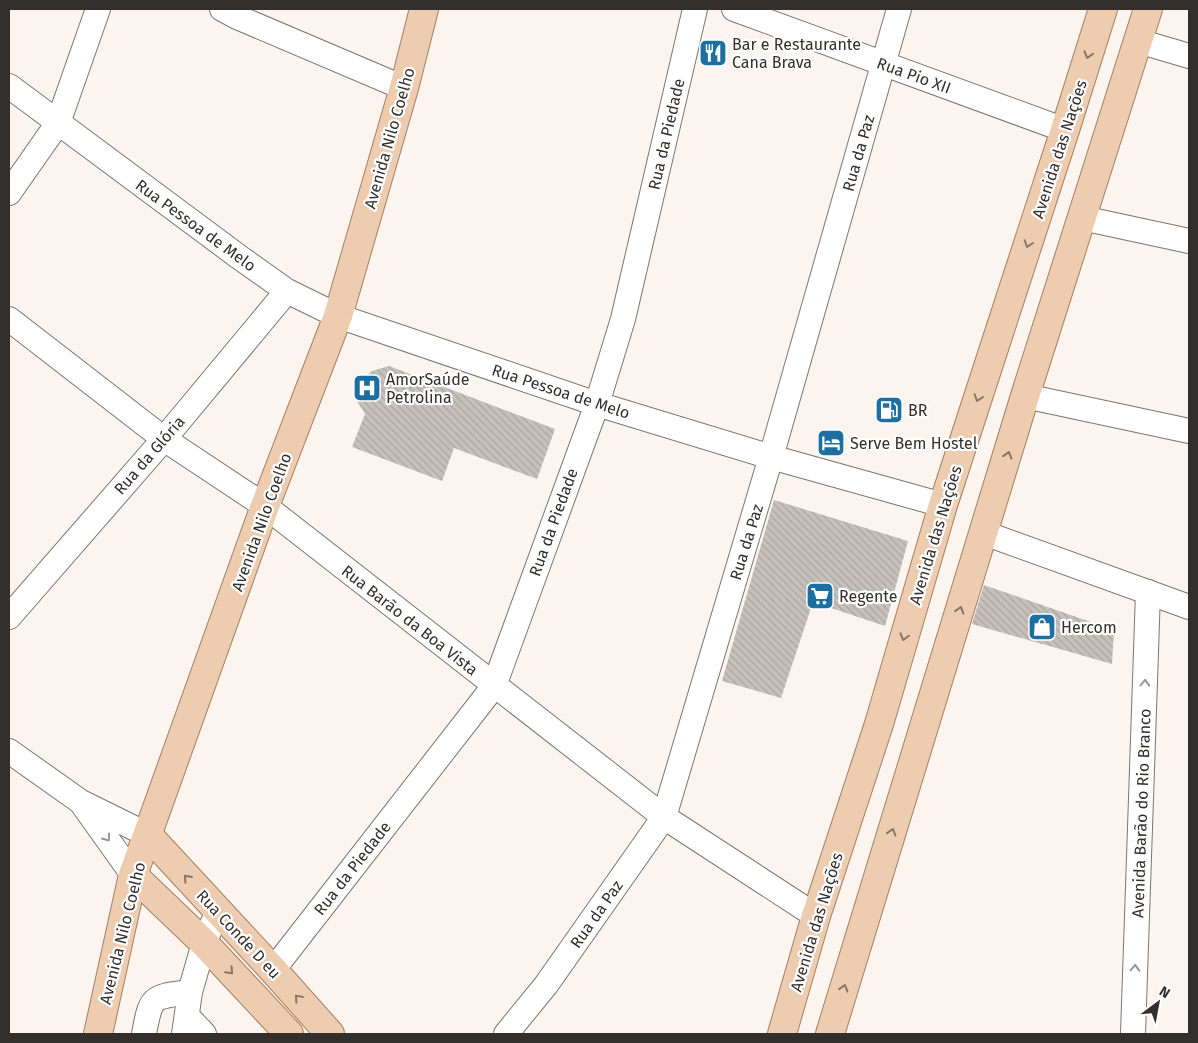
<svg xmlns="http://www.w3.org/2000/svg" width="1198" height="1043" font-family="'Fira Sans',sans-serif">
<defs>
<pattern id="building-back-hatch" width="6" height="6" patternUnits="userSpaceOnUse" patternTransform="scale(1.25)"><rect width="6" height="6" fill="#c7c1bb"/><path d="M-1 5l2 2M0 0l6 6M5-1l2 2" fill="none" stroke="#aba6a1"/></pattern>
</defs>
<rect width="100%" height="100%" fill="#fbf4ef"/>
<g fill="url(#building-back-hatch)">
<polygon points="389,366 555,429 537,479 454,448 442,481 352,447 365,414 354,396 361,381 372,371"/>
<polygon points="774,500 908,541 885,626 813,602 781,698 722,681"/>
<polygon points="984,585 1114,630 1112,664 972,624"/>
</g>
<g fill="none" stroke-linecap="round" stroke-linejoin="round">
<defs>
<g id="minor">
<polyline points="222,9 237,17 404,88"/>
<polyline points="734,9 1065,130"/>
<polyline points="1138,41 1189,56"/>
<polyline points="9,86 239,257 287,291 338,316 597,404 771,457 943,505"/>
<polyline points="9,193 58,123 98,9"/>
<polyline points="1082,218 1189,241"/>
<polyline points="9,319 164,439 265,506 664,817 816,916"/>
<polyline points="1025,396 1189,431"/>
<polyline points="984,533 1189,607"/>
<polyline points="9,617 164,439 287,291"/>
<polyline points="9,751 81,802 148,835"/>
<polyline points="83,805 133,875"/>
<polyline points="273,970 494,686 597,404 623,319 695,9"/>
<polyline points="187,1016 204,1034"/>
<path d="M144,1034c7,-39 8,-37 46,-42"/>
<polyline points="184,1034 190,992 204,943 218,911"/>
<polyline points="506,1034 546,985 664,817 771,457 899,9"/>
<polyline points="1133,1034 1148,592"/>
</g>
<g id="major">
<polyline points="148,835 273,970 330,1034"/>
<polyline points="133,875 204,943 289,1034"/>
<polyline points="98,1034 133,875 265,506 338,316 404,88 424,9"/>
<polyline points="782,1034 816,916 879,724 943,505 1065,130 1103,9"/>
<polyline points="830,1034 1025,396 1148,9"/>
</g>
</defs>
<use href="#minor" stroke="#7c7671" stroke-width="26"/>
<use href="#major" stroke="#a57f60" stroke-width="30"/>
<use href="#minor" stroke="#fff" stroke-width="24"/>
<use href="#major" stroke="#eeccb0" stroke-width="28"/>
</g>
<defs><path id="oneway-chevron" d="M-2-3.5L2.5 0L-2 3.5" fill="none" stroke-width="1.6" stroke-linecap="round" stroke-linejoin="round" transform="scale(1.25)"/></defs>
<g stroke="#877668">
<use href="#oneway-chevron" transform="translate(1088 55) rotate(107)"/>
<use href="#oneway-chevron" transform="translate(1028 244) rotate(108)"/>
<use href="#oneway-chevron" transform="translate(978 398) rotate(108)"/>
<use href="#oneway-chevron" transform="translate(1008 455) rotate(-73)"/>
<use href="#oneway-chevron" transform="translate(960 610) rotate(-73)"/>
<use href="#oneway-chevron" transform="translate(904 637) rotate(106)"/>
<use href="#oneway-chevron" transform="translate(892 832) rotate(-73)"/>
<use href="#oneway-chevron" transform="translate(187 878) rotate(-132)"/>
<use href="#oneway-chevron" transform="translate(230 971) rotate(47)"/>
<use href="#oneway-chevron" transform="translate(844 988) rotate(-73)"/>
<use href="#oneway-chevron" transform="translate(298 998) rotate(-131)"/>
</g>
<g stroke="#989796">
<use href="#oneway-chevron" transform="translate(1145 683) rotate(-88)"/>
<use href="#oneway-chevron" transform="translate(107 838) rotate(54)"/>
<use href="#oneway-chevron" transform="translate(1135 968) rotate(-88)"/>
</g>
<defs>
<symbol id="restaurant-square" viewBox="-11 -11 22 22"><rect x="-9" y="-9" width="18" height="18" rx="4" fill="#1c6fa0" stroke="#fff"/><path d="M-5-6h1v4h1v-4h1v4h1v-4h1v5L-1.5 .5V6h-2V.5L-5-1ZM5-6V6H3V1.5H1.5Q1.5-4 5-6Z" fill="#fff"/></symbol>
<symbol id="hospital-square" viewBox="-11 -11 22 22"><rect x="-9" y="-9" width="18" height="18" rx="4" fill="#1c6fa0" stroke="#fff"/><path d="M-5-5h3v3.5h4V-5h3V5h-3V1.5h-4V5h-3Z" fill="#fff"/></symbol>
<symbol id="fuel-square" viewBox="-11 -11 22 22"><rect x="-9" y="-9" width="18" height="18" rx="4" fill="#1c6fa0" stroke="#fff"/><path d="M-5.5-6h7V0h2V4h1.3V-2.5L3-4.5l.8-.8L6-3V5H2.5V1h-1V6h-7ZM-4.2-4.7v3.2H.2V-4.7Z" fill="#fff"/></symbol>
<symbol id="hotel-square" viewBox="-11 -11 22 22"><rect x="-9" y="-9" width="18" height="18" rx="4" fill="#1c6fa0" stroke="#fff"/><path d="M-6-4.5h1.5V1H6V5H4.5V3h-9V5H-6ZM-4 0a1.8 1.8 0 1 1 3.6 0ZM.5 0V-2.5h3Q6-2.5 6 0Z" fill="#fff"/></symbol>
<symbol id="supermarket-square" viewBox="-11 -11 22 22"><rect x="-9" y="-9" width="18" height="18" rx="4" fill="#1c6fa0" stroke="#fff"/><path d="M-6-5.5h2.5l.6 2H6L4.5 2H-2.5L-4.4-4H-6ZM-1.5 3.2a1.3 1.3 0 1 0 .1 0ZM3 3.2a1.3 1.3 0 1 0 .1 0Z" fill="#fff"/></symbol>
<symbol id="shop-square" viewBox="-11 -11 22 22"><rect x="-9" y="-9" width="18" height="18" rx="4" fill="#1c6fa0" stroke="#fff"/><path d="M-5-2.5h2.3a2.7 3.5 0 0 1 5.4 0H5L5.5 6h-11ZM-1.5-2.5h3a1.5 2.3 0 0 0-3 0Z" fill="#fff"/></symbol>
</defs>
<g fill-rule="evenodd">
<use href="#restaurant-square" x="697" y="37" width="32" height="32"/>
<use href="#hospital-square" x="351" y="372" width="32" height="32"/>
<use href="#fuel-square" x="873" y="394" width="32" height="32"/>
<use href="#hotel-square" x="815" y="427" width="32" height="32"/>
<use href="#supermarket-square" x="804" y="580" width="32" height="32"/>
<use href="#shop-square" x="1026" y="611" width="32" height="32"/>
</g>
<g text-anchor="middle" stroke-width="4.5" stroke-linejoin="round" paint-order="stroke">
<g font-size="16" fill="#322f2d" stroke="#fff" text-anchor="start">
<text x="732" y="50">Bar e Restaurante<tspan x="732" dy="18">Cana Brava</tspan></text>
<text x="386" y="385">AmorSaúde<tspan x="386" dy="18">Petrolina</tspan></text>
<text x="908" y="416">BR</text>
<text x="850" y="449">Serve Bem Hostel</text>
<text x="839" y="602">Regente</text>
<text x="1061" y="633">Hercom</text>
</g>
<g font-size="16" fill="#322f2d" stroke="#fff">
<text transform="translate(914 75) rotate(20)" y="6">Rua Pio XII</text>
<text transform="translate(666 134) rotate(-77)" y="6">Rua da Piedade</text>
<text transform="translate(389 138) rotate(-74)" y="6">Avenida Nilo Coelho</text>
<text transform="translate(1059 149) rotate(-72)" y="6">Avenida das Nações</text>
<text transform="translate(858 153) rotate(-74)" y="6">Rua da Paz</text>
<text transform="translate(196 225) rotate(36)" y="6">Rua Pessoa de Melo</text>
<text transform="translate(561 391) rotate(18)" y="6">Rua Pessoa de Melo</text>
<text transform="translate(149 455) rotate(-49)" y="6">Rua da Glória</text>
<text transform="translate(261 522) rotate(-70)" y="6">Avenida Nilo Coelho</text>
<text transform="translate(553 522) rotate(-70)" y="6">Rua da Piedade</text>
<text transform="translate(935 535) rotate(-73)" y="6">Avenida das Nações</text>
<text transform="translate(746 542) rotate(-73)" y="6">Rua da Paz</text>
<text transform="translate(410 620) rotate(38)" y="6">Rua Barão da Boa Vista</text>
<text transform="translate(1141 813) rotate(-88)" y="6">Avenida Barão do Rio Branco</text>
<text transform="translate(352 868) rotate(-52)" y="6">Rua da Piedade</text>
<text transform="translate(596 914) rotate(-55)" y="6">Rua da Paz</text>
<text transform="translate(816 922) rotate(-73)" y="6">Avenida das Nações</text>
<text transform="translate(122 933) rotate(-76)" y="6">Avenida Nilo Coelho</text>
<text transform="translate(239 934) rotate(47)" y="6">Rua Conde D eu</text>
</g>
</g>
<rect width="1198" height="1043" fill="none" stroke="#322f2d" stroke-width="20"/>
<g transform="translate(1158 1003) rotate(32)" stroke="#ffffff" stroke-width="4" paint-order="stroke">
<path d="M0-4L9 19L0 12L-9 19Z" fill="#322f2d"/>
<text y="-8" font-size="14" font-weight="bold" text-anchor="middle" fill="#322f2d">N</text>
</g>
</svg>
